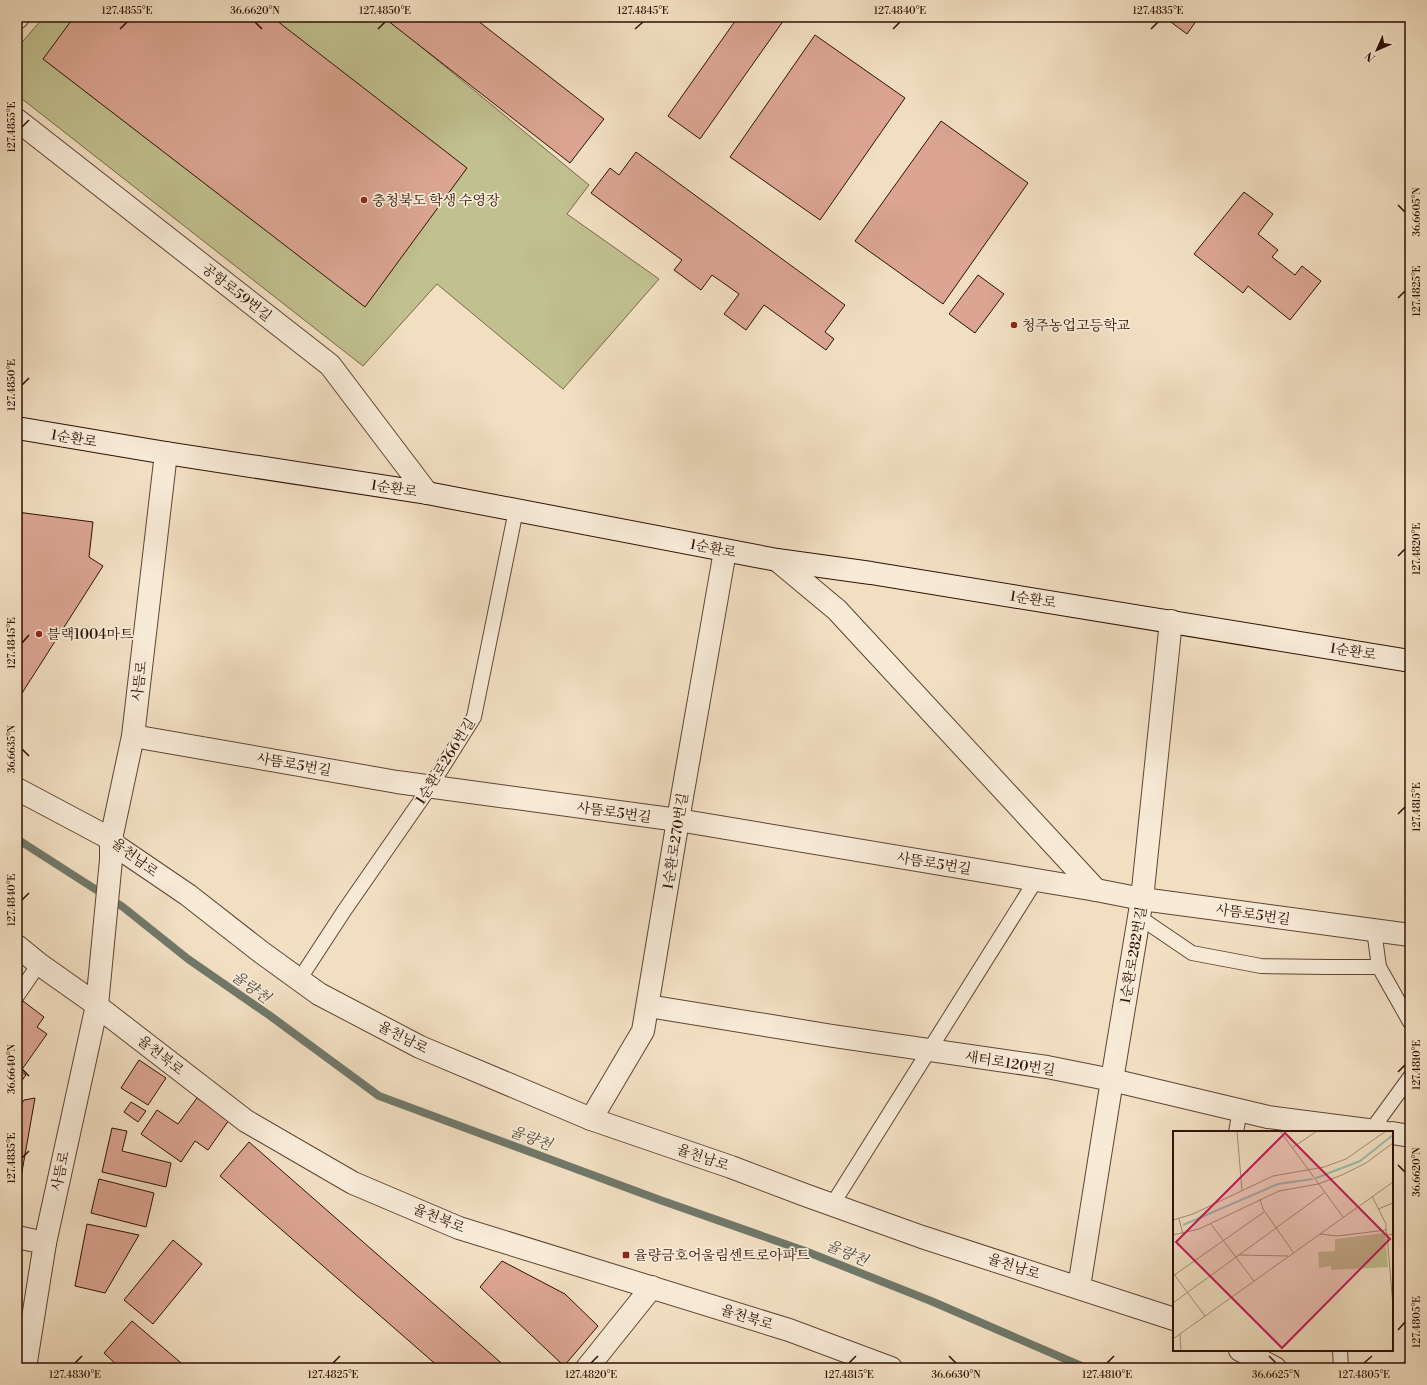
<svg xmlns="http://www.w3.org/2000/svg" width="1427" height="1385" font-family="'Libre Bodoni','Noto Serif KR',serif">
<rect width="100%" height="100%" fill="#f2dfc2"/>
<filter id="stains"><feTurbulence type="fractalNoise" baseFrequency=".005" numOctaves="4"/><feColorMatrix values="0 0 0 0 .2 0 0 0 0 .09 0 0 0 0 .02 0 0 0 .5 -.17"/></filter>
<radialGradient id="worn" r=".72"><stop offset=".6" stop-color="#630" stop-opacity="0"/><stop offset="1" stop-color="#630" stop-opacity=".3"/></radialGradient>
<polygon fill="#c1c08f" stroke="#78684a" points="44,17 385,17 589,185 567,214 659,279 563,389 437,284 363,366 17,95 17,48"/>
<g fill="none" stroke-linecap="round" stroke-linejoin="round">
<polyline stroke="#70786a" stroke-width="8" points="17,839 123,907 188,959 269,1015 379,1096 660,1200 805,1251 931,1301 1086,1368"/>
</g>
<g fill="#dba592" stroke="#2e1105">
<polygon points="74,17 272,17 467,168 365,307 43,59"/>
<polygon points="383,17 473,17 604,119 570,163"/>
<polygon points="738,17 786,17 700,139 668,116"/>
<polygon points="1164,17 1199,17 1187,34"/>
<polygon points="815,35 905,98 820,220 730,157"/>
<polygon points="941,121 1028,183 943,304 855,241"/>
<polygon points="636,152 845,305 825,332 834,339 826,350 764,305 746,330 724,314 739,294 712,275 701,290 674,270 682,260 591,193 610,168 619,175"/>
<polygon points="1244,192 1273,214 1258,234 1278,250 1272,257 1295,275 1302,266 1321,281 1290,320 1248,286 1243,293 1194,254"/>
<polygon points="978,275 1004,294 975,333 949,314"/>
<polygon points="17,512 93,522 89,557 103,566 17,701"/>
<polygon points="23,1001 44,1017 37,1027 47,1034 23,1068 17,1064 17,1009"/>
<polygon points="139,1060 166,1078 148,1105 121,1088"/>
<polygon points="17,1068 26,1075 17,1087"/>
<polygon points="35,1098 17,1200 17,1110 24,1100"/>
<polygon points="197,1098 229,1120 208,1150 195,1141 181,1162 141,1134 157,1110 178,1124"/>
<polygon points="131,1102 146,1111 138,1122 124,1112"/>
<polygon points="112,1128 127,1131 122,1151 171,1163 166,1187 102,1172"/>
<polygon points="249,1142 507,1368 440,1368 220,1176"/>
<polygon points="99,1179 154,1193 146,1227 91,1213"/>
<polygon points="87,1224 139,1235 105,1293 75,1286"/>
<polygon points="173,1240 202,1264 153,1324 124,1300"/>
<polygon points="502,1261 565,1294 598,1326 564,1366 480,1287"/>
<polygon points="132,1321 187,1368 120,1368 104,1353"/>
</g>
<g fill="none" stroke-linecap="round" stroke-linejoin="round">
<defs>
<g id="service">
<polyline points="1139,917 1192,953 1261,966 1328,967 1379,967"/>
<polyline points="1374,930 1379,967 1410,1022"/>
<polyline points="299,980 344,911 430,787 474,717 516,510"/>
<polyline points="17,996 39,964"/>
<polyline points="1236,1132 1240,1111"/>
<polyline points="1370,1132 1410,1077"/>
<polyline points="832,1205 1036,880"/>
<polyline points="1340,1350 1341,1368"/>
<polyline points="1410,1368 1410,1367"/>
</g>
<g id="minor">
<polyline points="17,18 18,17"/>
<polyline points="17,120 330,365 427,493"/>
<polyline points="777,560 837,610 1096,890"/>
<polyline points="133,736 397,782 678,820 1096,890 1142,899 1410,935"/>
<polyline points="17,789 111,839 116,846 188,895 261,952 319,994 420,1047 591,1119 731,1167 805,1195 922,1237 1174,1319"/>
<polyline points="17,946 39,964 97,1005 97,1006 246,1121 353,1183 459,1228 789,1330 891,1368"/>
<polyline points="648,1006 833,1036 1047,1067 1112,1080 1268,1117 1383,1132"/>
<polyline points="591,1119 643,1031 678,820 725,551"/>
<polyline points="1392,1133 1410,1136"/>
<polyline points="17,1237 45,1243"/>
<polyline points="1079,1287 1112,1080 1142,899 1171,621"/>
<polyline points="1240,1350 1275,1368"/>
<polyline points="587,1368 652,1287"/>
</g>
<polyline id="tertiary" points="25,1368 45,1243 97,1005 111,860 111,839 133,736 166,453"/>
<polyline id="secondary" points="17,428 166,453 427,493 777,560 871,573 1410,661"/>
</defs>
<use href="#service" stroke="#5f4434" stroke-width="16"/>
<use href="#minor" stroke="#5f4434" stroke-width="24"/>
<use href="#tertiary" stroke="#5f4434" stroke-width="24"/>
<use href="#secondary" stroke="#2e1105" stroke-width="24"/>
<use href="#service" stroke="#f7ead7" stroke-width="14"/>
<use href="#minor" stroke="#f7ead7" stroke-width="22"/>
<use href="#tertiary" stroke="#f7ead7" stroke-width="22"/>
<use href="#secondary" stroke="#f7ead7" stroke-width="22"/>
</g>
<path fill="none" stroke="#2e1105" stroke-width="1.5" d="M255,22l7,7M120,29l7,-7M378,29l7,-7M635,29l8,-7M893,29l7,-7M1151,29l7,-7M22,127l7,-7M1398,205l7,7M1398,298l7,-7M22,385l7,-7M1398,556l7,-7M22,643l7,-8M22,749l7,7M1398,814l7,-7M22,900l7,-7M22,1069l7,7M1398,1072l7,-7M22,1158l7,-7M1398,1165l7,7M1398,1330l7,-8M949,1356l7,7M1269,1356l7,7M75,1363l7,-7M333,1363l7,-7M591,1363l7,-7M849,1363l7,-7M1107,1363l7,-7M1364,1363l8,-7"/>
<g fill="#8f2418" stroke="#f7ead7" stroke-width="1.5">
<circle cx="364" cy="200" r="4"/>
<circle cx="1014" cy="325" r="4"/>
<circle cx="39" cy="634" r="4"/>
<rect x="622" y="1251" width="8" height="8" rx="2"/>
</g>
<g text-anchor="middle" stroke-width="3.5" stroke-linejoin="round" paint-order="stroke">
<g font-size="14" fill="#2e1105" stroke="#f7ead7" text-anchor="start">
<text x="372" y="205">충청북도 학생 수영장</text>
<text x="1022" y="330">청주농업고등학교</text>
<text x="47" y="639">블랙1004마트</text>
<text x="634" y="1260">율량금호어울림센트로아파트</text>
</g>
<g font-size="14" fill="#2e1105" stroke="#f7ead7">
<text transform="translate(237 292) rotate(38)" y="5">공항로59번길</text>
<text transform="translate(74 438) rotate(10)" y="5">1순환로</text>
<text transform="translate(394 488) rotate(9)" y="5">1순환로</text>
<text transform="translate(713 548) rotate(11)" y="5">1순환로</text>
<text transform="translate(1033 599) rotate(9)" y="5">1순환로</text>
<text transform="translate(1353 651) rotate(9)" y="5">1순환로</text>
<text transform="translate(139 681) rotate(-83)" y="5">사뜸로</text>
<text transform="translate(445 761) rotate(-58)" y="5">1순환로266번길</text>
<text transform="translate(294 764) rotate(10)" y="5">사뜸로5번길</text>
<text transform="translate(614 812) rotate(8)" y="5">사뜸로5번길</text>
<text transform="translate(675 841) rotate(-81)" y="5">1순환로270번길</text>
<text transform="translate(135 857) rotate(37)" y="5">율천남로</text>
<text transform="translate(934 863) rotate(9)" y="5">사뜸로5번길</text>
<text transform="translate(1253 914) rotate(8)" y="5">사뜸로5번길</text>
<text transform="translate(1133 955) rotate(-80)" y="5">1순환로282번길</text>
<text transform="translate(403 1037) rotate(27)" y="5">율천남로</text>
<text transform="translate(161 1055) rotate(38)" y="5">율천북로</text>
<text transform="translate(1010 1063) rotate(9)" y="5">새터로120번길</text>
<text transform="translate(703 1157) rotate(19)" y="5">율천남로</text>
<text transform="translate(60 1171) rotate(-78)" y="5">사뜸로</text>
<text transform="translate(439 1218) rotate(22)" y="5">율천북로</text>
<text transform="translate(1014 1266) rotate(18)" y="5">율천남로</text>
<text transform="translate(747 1317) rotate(17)" y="5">율천북로</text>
</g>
<g font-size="15" font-style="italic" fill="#544d40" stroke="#f7ead7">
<text transform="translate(251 987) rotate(36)" y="5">율량천</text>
<text transform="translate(531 1138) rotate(20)" y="5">율량천</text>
<text transform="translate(847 1253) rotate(23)" y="5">율량천</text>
</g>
</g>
<g transform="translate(1173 1131)">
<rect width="220" height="220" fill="#f2dfc2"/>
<path d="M212,102l3,34 -57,3v-4l-12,2 -1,-16 17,-1v-12z" fill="#c1c08f"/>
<path fill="none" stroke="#9cbdae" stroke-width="2" d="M143,47l44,-17 33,-26M10,94l95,-41 35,-5"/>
<path fill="none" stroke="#a48d76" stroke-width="1" d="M64,0l5,60M107,0l63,86M119,17l25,-17M199,65l14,28v6M87,68l3,10 30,43M205,78l15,-6M6,88l4,15M0,89l20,-6 80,-38 51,-9 22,-8 40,-28M37,92l44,58M147,103l17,2 49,-6 1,5 6,-1M0,104l26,-6 80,-38 39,-7 24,-9 24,-12 27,-20M214,104l6,71M66,124l49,1M0,142l32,43M0,145l91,-64M0,172l151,-110M7,203l1,17M0,208l220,-157"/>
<path fill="#c2185b" fill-opacity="0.15" stroke="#c2185b" stroke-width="2" d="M112,2l105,106 -108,109 -106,-106z"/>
<rect width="220" height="220" fill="none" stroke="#2e1105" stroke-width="2"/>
</g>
<rect width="1427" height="1385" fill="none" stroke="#f2dfc2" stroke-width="44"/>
<g transform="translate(1377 50) rotate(225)" stroke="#f7ead7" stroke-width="3" paint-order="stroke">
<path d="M0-3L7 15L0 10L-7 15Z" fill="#2e1105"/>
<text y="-6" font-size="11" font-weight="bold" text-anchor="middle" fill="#2e1105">N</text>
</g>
<rect x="22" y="22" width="1383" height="1341" fill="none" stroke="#2e1105" stroke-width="1.5"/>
<g font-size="10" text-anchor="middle" fill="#2e1105">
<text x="127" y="14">127.4855°E</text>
<text x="255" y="14">36.6620°N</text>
<text x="385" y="14">127.4850°E</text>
<text x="643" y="14">127.4845°E</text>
<text x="900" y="14">127.4840°E</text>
<text x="1158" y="14">127.4835°E</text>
<text transform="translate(11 127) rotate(-90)" y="4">127.4855°E</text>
<text transform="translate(1416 212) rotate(-90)" y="4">36.6605°N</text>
<text transform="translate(1416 291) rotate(-90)" y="4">127.4825°E</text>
<text transform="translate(11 385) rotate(-90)" y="4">127.4850°E</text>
<text transform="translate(1416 549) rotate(-90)" y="4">127.4820°E</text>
<text transform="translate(11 643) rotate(-90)" y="4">127.4845°E</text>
<text transform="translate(11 749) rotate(-90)" y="4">36.6635°N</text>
<text transform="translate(1416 807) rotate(-90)" y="4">127.4815°E</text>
<text transform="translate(11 900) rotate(-90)" y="4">127.4840°E</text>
<text transform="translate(1416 1065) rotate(-90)" y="4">127.4810°E</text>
<text transform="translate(11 1069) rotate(-90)" y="4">36.6640°N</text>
<text transform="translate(11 1158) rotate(-90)" y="4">127.4835°E</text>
<text transform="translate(1416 1172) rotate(-90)" y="4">36.6620°N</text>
<text transform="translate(1416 1322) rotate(-90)" y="4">127.4805°E</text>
<text x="75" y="1378">127.4830°E</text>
<text x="333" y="1378">127.4825°E</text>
<text x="591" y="1378">127.4820°E</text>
<text x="849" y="1378">127.4815°E</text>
<text x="956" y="1378">36.6630°N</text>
<text x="1107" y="1378">127.4810°E</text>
<text x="1276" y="1378">36.6625°N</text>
<text x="1364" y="1378">127.4805°E</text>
</g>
<rect width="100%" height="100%" filter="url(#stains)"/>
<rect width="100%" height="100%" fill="url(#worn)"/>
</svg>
